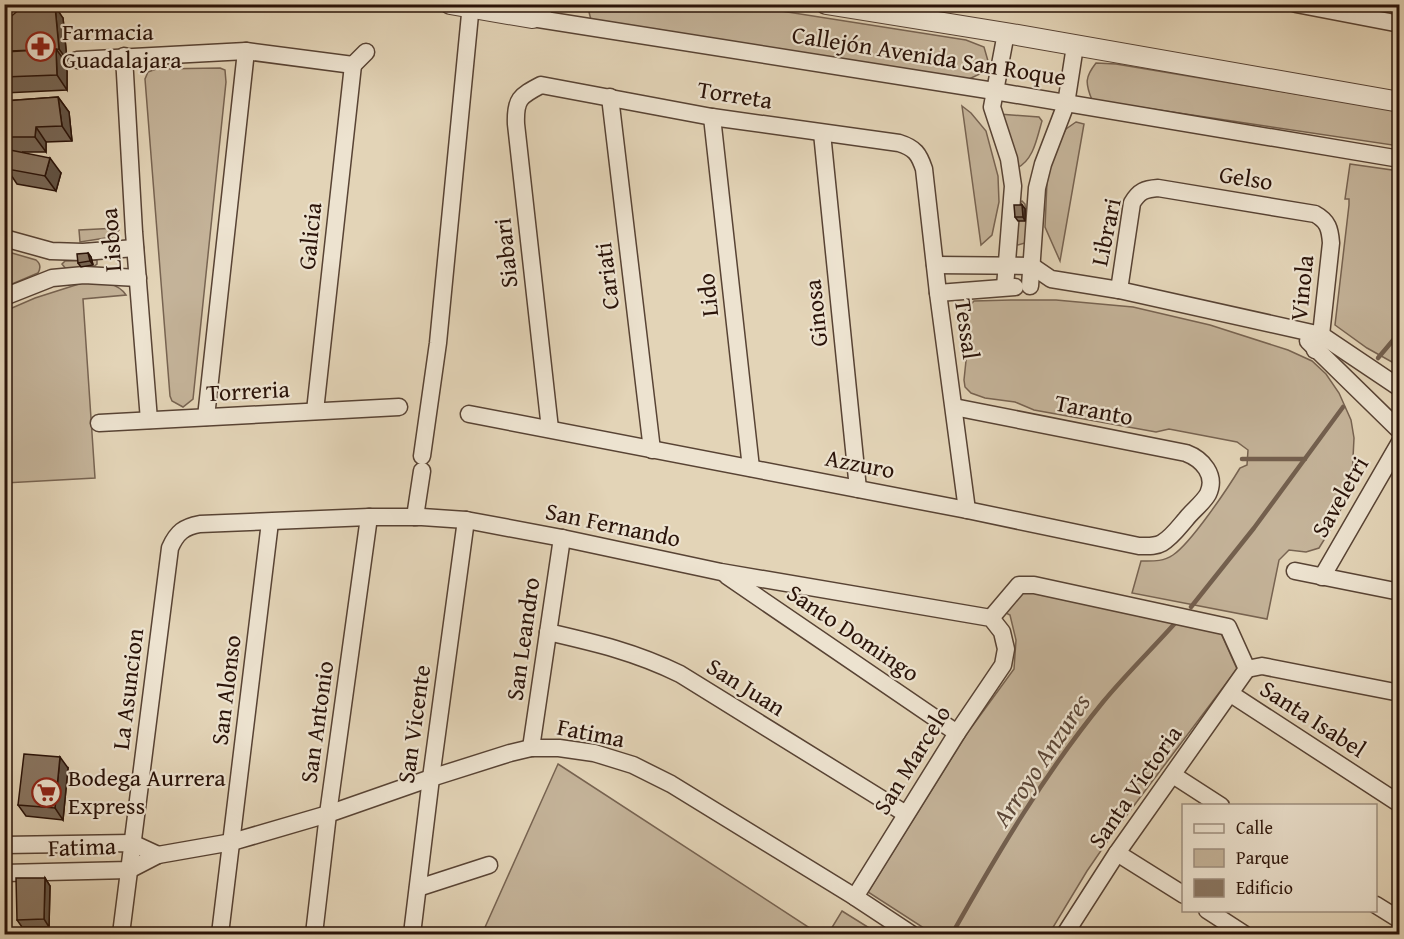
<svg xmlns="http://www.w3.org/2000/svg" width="1404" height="939" font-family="'Gentium Book Plus',serif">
<rect width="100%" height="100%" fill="#e3d4b7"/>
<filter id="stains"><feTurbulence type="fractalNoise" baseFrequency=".00333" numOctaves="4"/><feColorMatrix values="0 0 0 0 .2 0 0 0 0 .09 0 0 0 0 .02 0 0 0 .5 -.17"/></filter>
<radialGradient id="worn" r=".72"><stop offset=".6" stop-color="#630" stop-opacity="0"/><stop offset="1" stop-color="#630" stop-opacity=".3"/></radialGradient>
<g fill="#c4b399" stroke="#776351" stroke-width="1.5">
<polygon points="587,4 743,5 966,40 984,47 988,61 984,72 967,80 591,20"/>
<path d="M1096,63l20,1 283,47v35l-307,-46c-7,-17 -7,-23 4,-37z"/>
<polygon points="220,68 225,70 226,82 193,399 183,407 172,401 170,396 145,79 148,72 156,69"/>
<polygon points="962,106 971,113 986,131 998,176 999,202 992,235 981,245"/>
<path d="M999,114l40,3 3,4c-5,16 -8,39 -25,47z"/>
<polygon points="1076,122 1084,124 1060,261 1045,227 1047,182 1055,149 1066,129"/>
<polygon points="1350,164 1399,171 1399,366 1367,348 1335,325 1349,205 1349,199 1345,199"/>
<polygon points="1022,201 1025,204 1027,224 1025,243 1018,245 1012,241 1018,204"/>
<polygon points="118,228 119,230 112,237 80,242 79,230"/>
<path d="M5,251l31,9c5,4 5,8 2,13l-33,14z"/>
<polygon points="97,260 97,264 93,267 66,269 62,264 65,261"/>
<path d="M82,283c16,0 34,-3 44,12l-43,4 12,179 -90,5v-172l30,-13z"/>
<path d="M1011,300h45l77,7 77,18 78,25 24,11 14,13 13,19 12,27 3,18 -2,40 -9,27 -11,22 -13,21 -13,4 -17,-2 -10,10 -12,59 -135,-26 9,-32c11,0 22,1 32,-6 18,-12 55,-67 67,-87l7,-3 1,-15 -11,-8 -68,-13 -13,3 -122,-22 -19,-8 -30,-4 -14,-5 -6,-6 -1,-7 3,-29 -1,-15 -8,-18 16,-17z"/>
<polygon points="1022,589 1220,631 1237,669 1111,836 1087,871 1049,934 933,934 868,892 968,732 1014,669 1016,640 1010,615 1002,611"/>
<polygon points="558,764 819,934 482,934"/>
<polygon points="842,911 879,934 828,934"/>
</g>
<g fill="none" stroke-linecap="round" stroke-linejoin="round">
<g stroke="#735f4e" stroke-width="4.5">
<polyline points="1378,358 1400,332"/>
<polyline points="1242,459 1305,459"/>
<polyline points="1191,607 1254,528 1343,407"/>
<path d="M952,934c45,-80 93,-161 151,-232 23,-28 50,-54 74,-81"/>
</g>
<defs>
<g id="minor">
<polyline points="1296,4 1400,24"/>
<polyline points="532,18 994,91 1400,159"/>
<polyline points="124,56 134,232 149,420"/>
<polyline points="77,60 246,51 353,65"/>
<polyline points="353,65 366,52"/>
<polyline points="610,97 652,450"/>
<polyline points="712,117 751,468"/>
<polyline points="822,133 858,489"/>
<polyline points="4,238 51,251 83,252 135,248"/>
<polyline points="935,265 1032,266 1051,279 1119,290 1321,335 1400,388"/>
<polyline points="1030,286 1037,188 1043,164 1066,104 1075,46"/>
<polyline points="1005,287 1013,186 1009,159 992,107 1006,33"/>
<path d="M1119,290l13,-87c7,-12 13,-14 26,-15l157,26c13,7 15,15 16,29l-10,92 -6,15"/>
<polyline points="938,293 1015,287"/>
<polyline points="4,297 52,278 84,275 138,278"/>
<polyline points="1308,341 1400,431"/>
<polyline points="315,411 353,65"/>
<path d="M469,414l498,96 172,36c8,0 16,1 23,-3 10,-6 17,-16 24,-24 6,-8 17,-16 22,-25 9,-19 -6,-35 -22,-41l-232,-46"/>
<polyline points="206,417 246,51"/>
<polyline points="99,423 399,407"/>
<path d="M550,429l-34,-305c-1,-25 4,-28 25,-39l171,32 187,26c16,5 20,11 25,26l14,124 29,217"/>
<polyline points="422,456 438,343 471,4"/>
<polyline points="415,517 422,471"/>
<polyline points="1295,571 1400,592"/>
<polyline points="727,576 957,733"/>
<polyline points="1322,577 1400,442"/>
<polyline points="991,618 1019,585 1034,585 1228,627 1247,669"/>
<path d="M548,632c48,11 87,20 132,42l226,140"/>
<polyline points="1247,669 1262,666 1400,693"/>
<polyline points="1231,694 1400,804"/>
<polyline points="531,748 562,538"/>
<polyline points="1173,775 1221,806"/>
<polyline points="4,845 132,843 158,855"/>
<polyline points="1117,853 1184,895"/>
<polyline points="4,873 129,870 158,855 232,842 328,814 431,778 510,753 531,748 559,748 594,753 633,765 671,784 855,897 911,934"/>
<polyline points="418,888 489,865"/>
<polyline points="1376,905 1400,920"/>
<polyline points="1207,910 1244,934"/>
<path d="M121,934l49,-386c7,-16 14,-21 30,-24l169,-7h53l44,3 96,18 159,34 270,46 11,14 4,17 -3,16 -46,68 -102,164"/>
<polyline points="220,934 270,522"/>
<polyline points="314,934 328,814 369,517"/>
<polyline points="412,934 431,778 466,520"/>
<polyline points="1065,934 1117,853 1247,669"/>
</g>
<g id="tertiary">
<polyline points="450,4 532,18 545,4"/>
<polyline points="826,4 1006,33 1400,102"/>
</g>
</defs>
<use href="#minor" stroke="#584334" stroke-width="19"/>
<use href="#tertiary" stroke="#584334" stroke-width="22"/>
<use href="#minor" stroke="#ede3d0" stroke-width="16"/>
<use href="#tertiary" stroke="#ede3d0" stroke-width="20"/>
</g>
<g fill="#765" stroke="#2a1309" stroke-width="1.5">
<polygon points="48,8 63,18 67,60 64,60 67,64 67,90 4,93 4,52 10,51"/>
<polygon points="58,97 69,112 72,141 46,142 46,152 22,152 61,173 56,191 17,184 7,169 10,153 8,153 4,147 4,101"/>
<polygon points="1022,205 1025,209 1025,221 1018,221 1015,217"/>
<polygon points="88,253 91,257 93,265 81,267 78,263"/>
<polygon points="68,768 63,820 26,816 18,805"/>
<polygon points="45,878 50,886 49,927 22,927 17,920"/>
</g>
<g fill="#615345" stroke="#2a1309" stroke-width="1.5">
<polygon points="55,6 63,18 67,60 59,49"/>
<polygon points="56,49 67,64 67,90 57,75"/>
<polygon points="58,97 69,112 72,141 62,126"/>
<polygon points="36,127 46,142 46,152 35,137"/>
<polygon points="50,158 61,173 56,191 45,176"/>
<polygon points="1022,205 1025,209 1025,221 1023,217"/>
<polygon points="88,253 91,257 93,265 90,261"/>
<polygon points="60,757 68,768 63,820 55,808"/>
<polygon points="45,878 50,886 49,927 44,919"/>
</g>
<g fill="#8a7763" stroke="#2a1309" stroke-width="1.5">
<polygon points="43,4 45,4 45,8 55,6 59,49 10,51 7,20 22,7"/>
<polygon points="56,49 57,75 4,77 4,52"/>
<polygon points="58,97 62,126 36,127 35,137 4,137 4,101"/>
<polygon points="10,150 50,158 45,176 7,169"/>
<polygon points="1014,205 1022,205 1023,217 1015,217"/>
<polygon points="88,253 90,261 78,263 77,254"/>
<polygon points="24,754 60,757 55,808 18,805"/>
<polygon points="16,878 45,878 44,919 17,920"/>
</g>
<defs>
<symbol id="pharmacy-ring" viewBox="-11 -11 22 22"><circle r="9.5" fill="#ede3d0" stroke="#8f2418" stroke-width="1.5"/><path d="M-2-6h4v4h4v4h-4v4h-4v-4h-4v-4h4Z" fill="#8f2418"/></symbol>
<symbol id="supermarket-ring" viewBox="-11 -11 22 22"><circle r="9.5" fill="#ede3d0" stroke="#8f2418" stroke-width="1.5"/><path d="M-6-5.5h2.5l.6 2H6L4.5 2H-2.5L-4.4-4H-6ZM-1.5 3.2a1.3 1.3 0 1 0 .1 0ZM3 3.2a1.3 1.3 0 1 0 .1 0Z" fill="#8f2418"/></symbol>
</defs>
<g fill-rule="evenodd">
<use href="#pharmacy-ring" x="24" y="30" width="33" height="33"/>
<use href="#supermarket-ring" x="30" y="776" width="33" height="33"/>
</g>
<g text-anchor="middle" stroke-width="4.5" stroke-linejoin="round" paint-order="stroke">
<g font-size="24" fill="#2a1309" stroke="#ede3d0" text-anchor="start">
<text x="62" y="40">Farmacia<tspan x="62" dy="28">Guadalajara</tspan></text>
<text x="68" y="786">Bodega Aurrera<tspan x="68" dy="28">Express</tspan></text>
</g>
<g font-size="24" fill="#2a1309" stroke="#ede3d0">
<text transform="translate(929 56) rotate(9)" y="8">Callejón Avenida San Roque</text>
<text transform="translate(735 95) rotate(9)" y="8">Torreta</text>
<text transform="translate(1246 178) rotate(9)" y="8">Gelso</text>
<text transform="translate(1106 232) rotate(-78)" y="8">Librari</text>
<text transform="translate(310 236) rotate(-84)" y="8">Galicia</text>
<text transform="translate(111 240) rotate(-94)" y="8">Lisboa</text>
<text transform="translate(506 253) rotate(-96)" y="8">Siabari</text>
<text transform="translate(607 276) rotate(-97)" y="8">Cariati</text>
<text transform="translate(1302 288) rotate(-84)" y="8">Vinola</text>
<text transform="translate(708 295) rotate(-96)" y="8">Lido</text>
<text transform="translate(816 313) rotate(-96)" y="8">Ginosa</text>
<text transform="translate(967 329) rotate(82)" y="8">Tessal</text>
<text transform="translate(248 391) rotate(-3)" y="8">Torreria</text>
<text transform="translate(1094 410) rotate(11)" y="8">Taranto</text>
<text transform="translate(860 464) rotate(11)" y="8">Azzuro</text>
<text transform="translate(1340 497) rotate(-60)" y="8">Saveletri</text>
<text transform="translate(613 525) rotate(12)" y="8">San Fernando</text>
<text transform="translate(853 633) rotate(34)" y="8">Santo Domingo</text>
<text transform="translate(523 639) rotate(-82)" y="8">San Leandro</text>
<text transform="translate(746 687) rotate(32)" y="8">San Juan</text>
<text transform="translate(128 689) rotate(-83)" y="8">La Asuncion</text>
<text transform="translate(226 690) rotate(-83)" y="8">San Alonso</text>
<text transform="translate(1313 719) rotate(33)" y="8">Santa Isabel</text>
<text transform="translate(317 722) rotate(-82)" y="8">San Antonio</text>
<text transform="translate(414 724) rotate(-82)" y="8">San Vicente</text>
<text transform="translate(591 733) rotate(11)" y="8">Fatima</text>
<text transform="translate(912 760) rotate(-58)" y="8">San Marcelo</text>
<text transform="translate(1135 787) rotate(-55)" y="8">Santa Victoria</text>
<text transform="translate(82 847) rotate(-2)" y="8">Fatima</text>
</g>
<g font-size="26" font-style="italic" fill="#5b4637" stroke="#ede3d0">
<text transform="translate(1041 760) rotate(-56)" y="9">Arroyo Anzures</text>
</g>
</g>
<rect width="1404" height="939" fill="none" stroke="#e3d4b7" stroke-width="24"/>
<rect x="6" y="6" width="1392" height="927" fill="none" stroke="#2a1309" stroke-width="3"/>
<rect x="12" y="12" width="1380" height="915" fill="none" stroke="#2a1309" stroke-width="1.5"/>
<rect x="1182" y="804" width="195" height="108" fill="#ede3d0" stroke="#9f9080" stroke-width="1.5"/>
<rect x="1194" y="824" width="30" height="9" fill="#ede3d0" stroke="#9f9080" stroke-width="1.5"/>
<text x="1236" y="834" font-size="18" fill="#2a1309">Calle</text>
<rect x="1194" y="849" width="30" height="18" fill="#c4b399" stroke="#9f9080" stroke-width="1.5"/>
<text x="1236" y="864" font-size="18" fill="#2a1309">Parque</text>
<rect x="1194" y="879" width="30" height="18" fill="#8a7763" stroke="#9f9080" stroke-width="1.5"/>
<text x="1236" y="894" font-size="18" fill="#2a1309">Edificio</text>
<rect width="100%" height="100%" filter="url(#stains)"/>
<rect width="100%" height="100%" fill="url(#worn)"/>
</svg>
